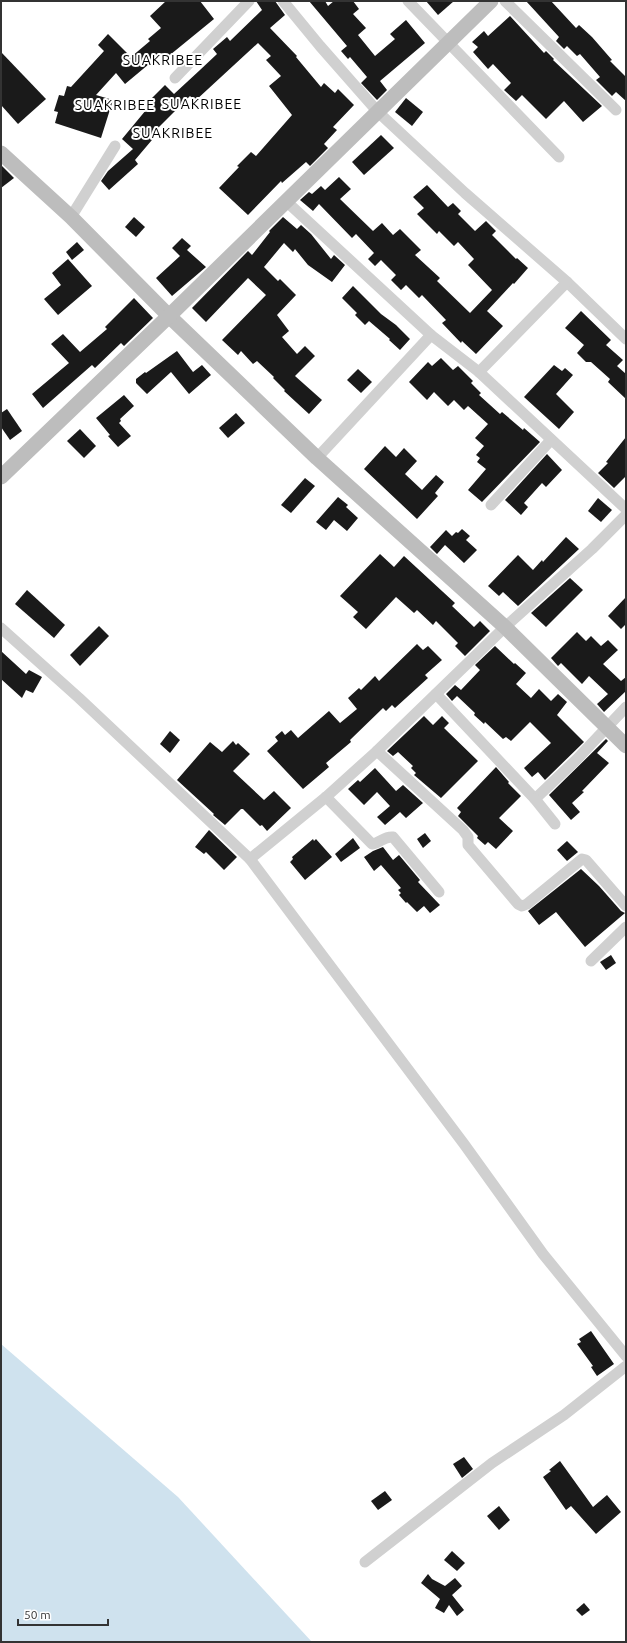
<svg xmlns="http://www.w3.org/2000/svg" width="627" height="1643" font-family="Ubuntu,sans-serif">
<rect width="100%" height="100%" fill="#fff"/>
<polygon fill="#cfe2ee" points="1,1344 178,1497 312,1642 1,1642"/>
<g fill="#1a1a1a">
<polygon points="166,1 200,1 214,19 165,59 161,54 125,84 116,73 96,95 113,100 101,138 55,123 58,112 54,111 59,95 64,96 67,86 71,87 104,51 98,45 108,34 131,57 150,41 148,39 161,28 150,16"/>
<polygon points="256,1 275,1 285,15 270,28 297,56 296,57 321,87 324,83 335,93 338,89 354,105 333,127 337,130 324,144 328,148 310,166 306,162 282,183 281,181 248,215 219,188 239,167 237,166 251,152 256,156 292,115 269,86 281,76 266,60 271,56 258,43 195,101 190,96 155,131 157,134 135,160 138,164 109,190 101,181 108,171 133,149 122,139 146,110 148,111 146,109 149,107 146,104 165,85 174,94 200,70 217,54 213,49 227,37 230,41 262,10"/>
<polygon points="309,1 325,1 328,6 334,1 353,1 359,9 353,14 366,28 358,35 375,56 395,39 390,34 406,20 425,43 380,81 387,90 377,100 361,83 367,77 350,57 348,59 341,51 347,46"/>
<polygon points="426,1 454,1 438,15"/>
<polygon points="526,1 551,1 576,28 579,25 592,37 612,60 610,61 626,77 626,101 616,92 612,96 596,80 600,77 580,54 577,56 567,46 564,49 556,41 559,37"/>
<polygon points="510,16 544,53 546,51 554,59 553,60 602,106 583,122 564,101 546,119 522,95 516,101 504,90 511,83 493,64 488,69 473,52 478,47 472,42 484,31 488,36"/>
<polygon points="1,52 46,99 18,124 1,105"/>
<polygon points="406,98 423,112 412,126 395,112"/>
<polygon points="381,135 394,148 364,175 352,162"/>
<polygon points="1,165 14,178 1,188"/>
<polygon points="339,177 351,189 340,199 373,231 382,223 393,235 400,229 421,250 415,255 440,278 437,281 470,313 492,290 468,265 474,259 458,242 454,246 439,231 437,234 417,214 424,208 413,197 427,185 448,207 453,203 461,211 458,214 475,231 486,221 496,231 492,235 516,259 517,258 528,268 514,284 513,283 487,311 503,326 476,354 462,341 461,343 442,323 446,320 422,295 419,298 406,285 401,290 391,280 396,275 381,260 375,266 368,259 374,253 356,234 352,238 319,204 313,211 300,200 309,192 312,194 321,186 325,190"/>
<polygon points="134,217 145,227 136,237 125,227"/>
<polygon points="283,217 297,229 301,225 311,234 331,259 334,255 345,265 332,282 308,265 295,249 293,252 284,243 264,267 278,281 280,279 296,295 277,315 289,331 282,337 297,354 305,346 315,356 295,376 322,400 309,414 284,391 285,390 273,378 274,377 257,361 253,364 241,351 238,355 222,340 266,295 248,278 206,322 192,308 248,251 252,255 270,232 269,231"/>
<polygon points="182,238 191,246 187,250 206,267 172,296 156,278 180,256 172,248"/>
<polygon points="77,242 84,250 72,260 66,252"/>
<polygon points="68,259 92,286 58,315 44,299 61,285 52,273"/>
<polygon points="353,286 381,314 396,325 410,339 400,350 389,340 390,339 369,321 365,325 355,315 357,313 342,298"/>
<polygon points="134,298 153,318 124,346 121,343 95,368 92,365 43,408 32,394 69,363 51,344 63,334 80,352 107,329 105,327"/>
<polygon points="581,311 611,340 606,345 623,360 617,366 626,374 626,399 608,382 610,379 591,362 586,362 577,353 584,345 565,328"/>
<polygon points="177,351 193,372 202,365 211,375 189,394 171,372 147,394 136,383 136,379 145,372 146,373"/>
<polygon points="441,358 453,370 458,366 473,381 471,383 481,393 479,395 500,414 502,412 523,430 524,428 540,442 482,502 468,490 486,469 477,462 480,458 476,455 484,446 475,438 488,424 468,406 464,410 454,400 448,406 434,392 427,400 409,382 428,362 432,366"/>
<polygon points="554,365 562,371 565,368 573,375 556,394 574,412 559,429 524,397"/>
<polygon points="358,369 372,382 361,393 347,380"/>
<polygon points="124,395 134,406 120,419 121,421 119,423 131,436 118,447 108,436 110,435 96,418"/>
<polygon points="7,409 22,431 10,440 1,427 1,413"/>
<polygon points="236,413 245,423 228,438 219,428"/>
<polygon points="80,429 96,446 84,458 67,441"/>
<polygon points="626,437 626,476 614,488 598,473 608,463 606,462"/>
<polygon points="385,446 396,457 404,448 417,461 405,474 422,490 436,475 444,482 435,493 438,496 417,519 364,469"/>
<polygon points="547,454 562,470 546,487 542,483 524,503 528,507 521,515 505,500"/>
<polygon points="305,478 315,486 291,513 281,505"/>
<polygon points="338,497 348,505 346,507 358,518 347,531 334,520 326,530 316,522"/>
<polygon points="598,498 612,510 601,522 588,511"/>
<polygon points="462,529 470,536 466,540 477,550 464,563 445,545 437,554 430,547 446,530 452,536 456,532 458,533"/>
<polygon points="566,537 579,549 518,606 503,592 499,596 488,586 518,555 533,570 542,560 543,562"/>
<polygon points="380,554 394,567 404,556 455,603 452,606 474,627 480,621 490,631 465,656 455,646 458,643 436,621 433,625 417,610 414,613 396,597 366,629 353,617 358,612 340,596"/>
<polygon points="570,578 583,590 546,627 531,613"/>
<polygon points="27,590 65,625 54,638 15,604"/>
<polygon points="626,597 626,624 621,629 608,616"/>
<polygon points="99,626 109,636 80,666 70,655"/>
<polygon points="577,632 586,641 591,636 601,646 608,640 618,650 603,664 621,681 626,677 626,691 604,712 597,704 608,694 589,676 582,684 561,663 558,666 551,658"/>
<polygon points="417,644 423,650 428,646 442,660 425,675 428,678 395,708 392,705 386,711 383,708 350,740 351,742 326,763 329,767 303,789 267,751 278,741 275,737 282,731 285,735 291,730 298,738 329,711 340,723 357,709 348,698 359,688 361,690 375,676 379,681"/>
<polygon points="495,646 514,664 515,663 526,673 516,684 531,698 539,689 551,701 558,694 567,702 557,715 584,742 545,780 538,772 532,777 524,768 551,743 530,722 511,741 506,737 503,739 485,722 484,724 474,715 475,713 457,696 452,701 446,694 455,685 461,690 480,670 475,665"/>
<polygon points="1,651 26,674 29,670 42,677 33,693 26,690 22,698 1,679"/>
<polygon points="424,716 433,725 442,716 449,723 444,728 478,761 441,798 414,775 416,773 411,768 413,766 398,752 393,756 387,751"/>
<polygon points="170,731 180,740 170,753 160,744"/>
<polygon points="606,739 608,741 597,753 609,763 582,791 584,792 572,803 580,812 571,820 549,795"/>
<polygon points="233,741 236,745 238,743 250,754 233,771 264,800 274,791 291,808 267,831 262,825 260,826 243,809 241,809 225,825 213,815 214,814 177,780 210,742 222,752"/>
<polygon points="496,767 509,782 508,783 521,796 499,818 513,831 496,849 488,842 485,845 477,838 478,836 458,816 461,812 457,808"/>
<polygon points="375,768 396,791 403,785 423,803 406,818 400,812 385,825 377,817 390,806 377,792 364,805 348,789 358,780 360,782"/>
<polygon points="209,830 237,857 224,870 206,852 204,854 195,847"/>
<polygon points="425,833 431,841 423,848 417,839"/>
<polygon points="353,838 360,848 341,862 335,854"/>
<polygon points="313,839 314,841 316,839 332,857 305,880 290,862 293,859 292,857"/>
<polygon points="567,841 578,852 567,861 557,850"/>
<polygon points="383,847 393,860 399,855 420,880 418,882 440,905 430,913 424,906 417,912 407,902 406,903 399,895 401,893 398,890 401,888 381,865 374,871 364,857 373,851"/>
<polygon points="581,869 599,886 621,911 625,913 585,947 556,912 539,925 528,911"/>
<polygon points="611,955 616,963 606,970 600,962"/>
<polygon points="591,1331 614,1364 597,1376 591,1367 593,1366 577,1344 581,1342 579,1339"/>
<polygon points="464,1457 473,1469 462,1478 453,1464"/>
<polygon points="560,1461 593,1507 607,1495 621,1512 596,1534 571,1506 566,1510 543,1477 551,1471 549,1470"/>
<polygon points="385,1491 392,1500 378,1510 371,1501"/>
<polygon points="499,1506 510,1520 499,1530 487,1516"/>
<polygon points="452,1551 465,1563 457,1571 444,1560"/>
<polygon points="428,1574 432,1579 445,1586 455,1578 462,1586 452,1595 464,1610 457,1616 449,1605 444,1613 435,1608 440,1599 421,1583"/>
<polygon points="584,1603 590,1610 582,1616 576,1610"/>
</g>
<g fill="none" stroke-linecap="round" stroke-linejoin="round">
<g stroke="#d0d0d0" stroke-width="11">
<polyline points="283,1 320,46 378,112 465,193 567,282 626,339"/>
<polyline points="408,1 559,157"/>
<polyline points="505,1 616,110"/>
<polyline points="175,78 249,1"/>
<polyline points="287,202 431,335 479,372 626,509"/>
<polyline points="71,217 115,146"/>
<polyline points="479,372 567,282"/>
<polyline points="317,458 431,335"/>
<polyline points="491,505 551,440"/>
<polyline points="1,628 79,698 250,859 464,1144 543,1254 626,1356"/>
<polyline points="436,694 535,799 577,759 626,707"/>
<polyline points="377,751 463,830 468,837 468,845 518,904 522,906 527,904 582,859 586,860 626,906"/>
<path d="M326,797l46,47c8,-1 12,-8 21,-7l46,55"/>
<polyline points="535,799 555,824"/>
<polyline points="250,859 326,797 377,751 505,627 592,549 626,515"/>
<polyline points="591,961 626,927"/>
<polyline points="365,1562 492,1463 564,1415 626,1366"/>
</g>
<g stroke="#bdbdbd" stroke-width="15">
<polyline points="1,153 71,217 169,316 317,458 505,627 626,746"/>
<polyline points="1,477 169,316 491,1"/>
</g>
</g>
<g text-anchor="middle" stroke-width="4" stroke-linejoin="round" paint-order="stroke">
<g font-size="14" letter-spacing="1" fill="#000" stroke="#fff">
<text x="163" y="65">SUAKRIBEE</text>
<text x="202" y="109">SUAKRIBEE</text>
<text x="115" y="110">SUAKRIBEE</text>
<text x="173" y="138">SUAKRIBEE</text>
</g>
</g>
<rect width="627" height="1643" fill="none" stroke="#333333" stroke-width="4"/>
<path d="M18 1619v6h90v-6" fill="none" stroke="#333333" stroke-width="2"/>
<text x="24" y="1619" font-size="12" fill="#333333" stroke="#ffffff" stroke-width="3" paint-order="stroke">50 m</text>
</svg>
